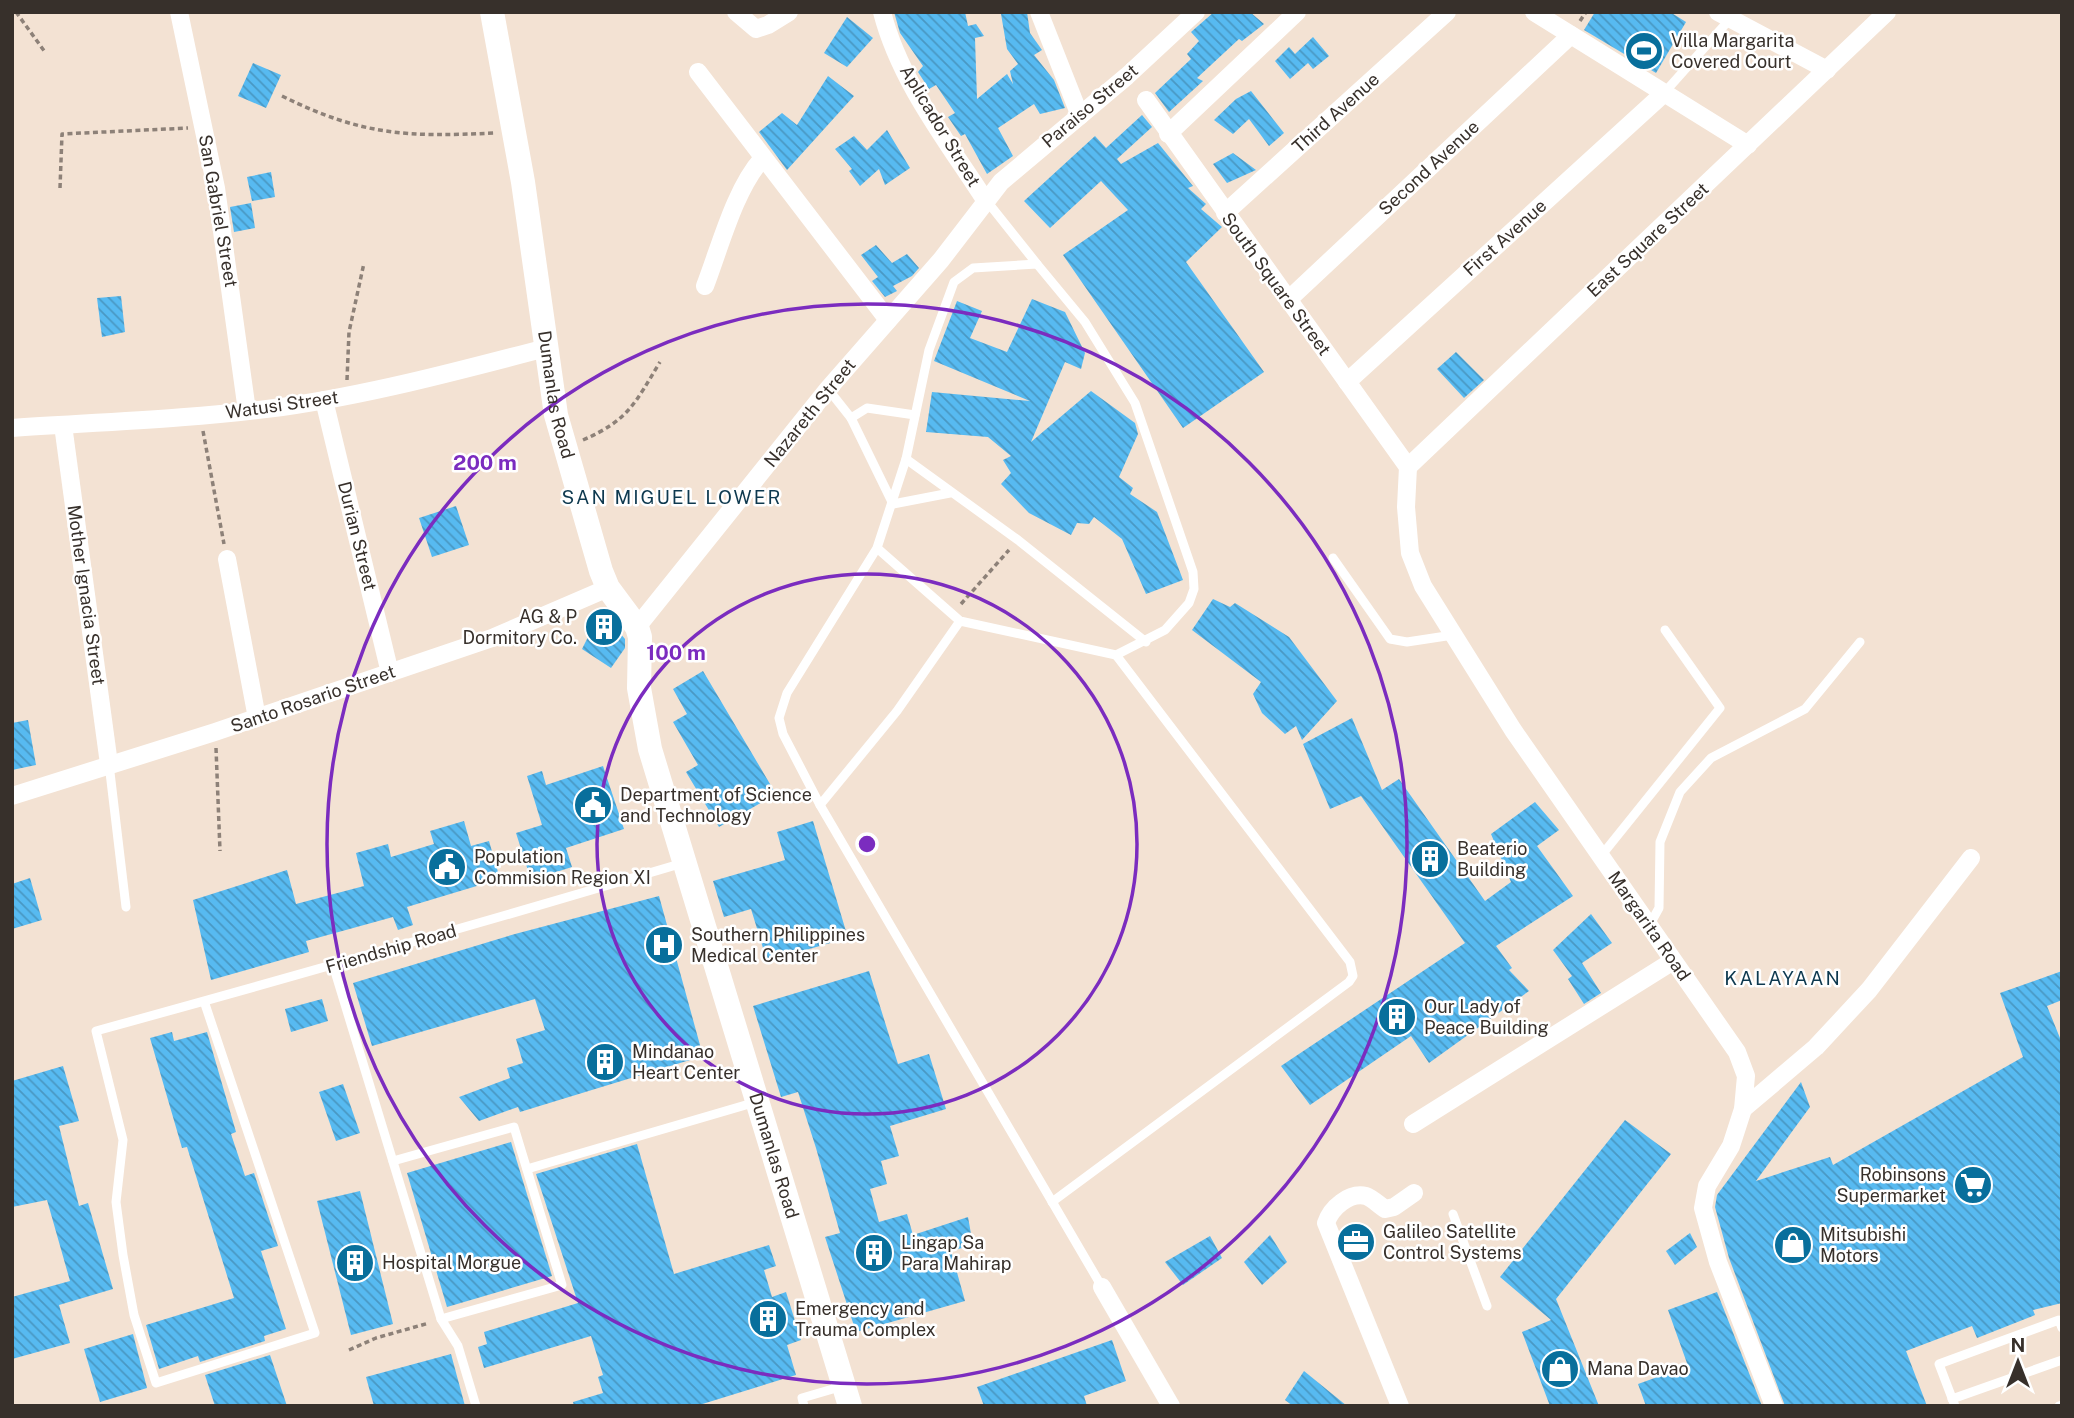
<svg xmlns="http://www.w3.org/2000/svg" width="2074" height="1418" font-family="'Public Sans',sans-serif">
<defs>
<pattern id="building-back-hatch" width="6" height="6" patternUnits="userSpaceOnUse" patternTransform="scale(1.75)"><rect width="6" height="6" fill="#57baf1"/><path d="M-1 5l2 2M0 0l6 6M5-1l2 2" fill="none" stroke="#4998c3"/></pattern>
</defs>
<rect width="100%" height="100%" fill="#f3e2d3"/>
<g fill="url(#building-back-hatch)">
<polygon points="894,12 965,12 968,26 976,24 984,36 975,38 977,99 1007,74 1013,84 1010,71 1018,64 1007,49 1001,14 1027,12 1030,33 1042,50 1034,55 1054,80 1065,108 1040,114 1034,104 998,128 1013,156 987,174 965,134 961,136 948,117 955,113 936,85 929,89 918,72 923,66 900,33"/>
<polygon points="1214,12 1250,12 1264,24 1242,41 1239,39 1197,78 1203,81 1169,112 1155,93 1191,59 1187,54 1199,41 1191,32"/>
<polygon points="1595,12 1670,12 1686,22 1656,73 1584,30"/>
<polygon points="847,17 873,38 847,67 824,53"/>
<polygon points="1313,37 1329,56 1313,69 1308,63 1290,79 1275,61 1289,47 1295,54"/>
<polygon points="253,63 281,75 266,108 238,96"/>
<polygon points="828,76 854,96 787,170 759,132 782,113 797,125"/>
<polygon points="1251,91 1284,133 1269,146 1249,119 1233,134 1214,120 1236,99"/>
<polygon points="1142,115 1152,127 1117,159 1121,164 1158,143 1193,186 1188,188 1206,204 1201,209 1222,227 1186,262 1264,372 1183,428 1063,255 1128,210 1101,181 1050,228 1024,201 1095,136 1106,148"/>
<polygon points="887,130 910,168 885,185 879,169 860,186 849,171 852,169 835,149 854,136 867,150"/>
<polygon points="1233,153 1256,170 1227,183 1213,164"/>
<polygon points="271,172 275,197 252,201 247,177"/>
<polygon points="251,203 255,228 234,232 230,207"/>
<polygon points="876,245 892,263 907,254 919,268 912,276 893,286 897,291 885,297 872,281 878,277 861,255"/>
<polygon points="121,296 125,332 102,337 97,298"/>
<polygon points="1032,299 1065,312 1085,353 1081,369 1065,362 1031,442 1091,391 1135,423 1138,434 1119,477 1133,488 1130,494 1157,512 1183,580 1146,594 1122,539 1094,517 1089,524 1077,523 1071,535 1029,513 1001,484 1011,473 1003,460 1011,456 988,437 926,432 932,392 1030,401 934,361 957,301 982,311 970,338 1007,352"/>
<polygon points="1456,352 1484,380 1464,398 1437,369"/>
<polygon points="456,506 469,545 432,557 419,518"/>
<polygon points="1213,599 1230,607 1235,603 1289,637 1337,701 1302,740 1296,726 1285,734 1262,713 1253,694 1261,682 1192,630"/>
<polygon points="601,611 625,639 625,648 611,668 582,649"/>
<polygon points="703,671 776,794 719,827 686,772 698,765 673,722 687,714 673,689"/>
<polygon points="1352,718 1382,790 1399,779 1485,901 1511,882 1491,834 1535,802 1559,830 1537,846 1573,896 1496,946 1512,968 1509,970 1529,991 1429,1063 1411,1036 1310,1105 1281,1066 1465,943 1361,796 1330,809 1303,744"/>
<polygon points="28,720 36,765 12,770 12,723"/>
<polygon points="603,766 624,829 566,848 572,867 531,880 516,833 542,825 527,776 542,771 546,785"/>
<polygon points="464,821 471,846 489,841 500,879 407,907 413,925 398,930 393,917 306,941 309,952 211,980 193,900 287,870 296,904 364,886 356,853 388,844 391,857 434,844 430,831"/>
<polygon points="813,821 848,938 767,961 751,909 724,917 713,881 785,860 777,832"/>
<polygon points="30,878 42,920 12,929 12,884"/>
<polygon points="659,896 703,1056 520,1112 518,1107 479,1121 459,1097 510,1078 507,1068 523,1063 516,1039 545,1030 535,999 372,1046 353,983 515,934"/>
<polygon points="1591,914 1612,943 1582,963 1601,993 1584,1004 1568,979 1572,976 1553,950"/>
<polygon points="869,971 898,1064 929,1054 946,1109 890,1126 899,1156 881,1161 887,1184 870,1189 879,1222 907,1214 913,1235 968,1217 973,1245 951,1251 965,1301 856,1332 825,1237 840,1233 816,1148 798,1092 781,1097 753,1006"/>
<polygon points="2062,971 2062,1000 2047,1006 2062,1043 2062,1303 2033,1310 2035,1315 1977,1338 1972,1326 1906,1351 1927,1406 1785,1406 1729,1258 1715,1207 1717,1195 1801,1082 1810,1107 1756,1181 1830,1157 1833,1165 2023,1057 2000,993"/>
<polygon points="322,999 328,1021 291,1032 285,1009"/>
<polygon points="172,1032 174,1041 207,1032 236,1132 231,1134 245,1176 254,1173 278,1246 261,1251 286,1329 264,1336 265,1341 200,1362 198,1356 159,1369 146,1325 234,1298 187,1147 182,1148 150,1038"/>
<polygon points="63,1066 79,1121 59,1126 79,1206 88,1203 113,1289 59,1305 70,1343 12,1359 12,1297 70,1281 47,1200 12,1207 12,1081"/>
<polygon points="343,1084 360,1133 336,1141 319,1092"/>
<polygon points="1625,1120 1671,1154 1556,1299 1599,1406 1550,1406 1522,1332 1551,1320 1500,1277"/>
<polygon points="511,1142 552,1276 447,1307 407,1173"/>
<polygon points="637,1144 674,1274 769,1245 776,1266 764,1270 772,1297 786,1292 801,1340 787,1345 796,1375 696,1406 574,1406 573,1402 603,1393 598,1377 603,1375 591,1336 484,1368 478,1347 487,1344 484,1332 578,1303 536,1174"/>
<polygon points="360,1191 393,1324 351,1335 317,1201"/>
<polygon points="1690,1233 1697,1247 1675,1265 1666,1251"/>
<polygon points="1270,1235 1287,1262 1262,1285 1244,1262"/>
<polygon points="1210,1236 1222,1258 1183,1285 1165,1262"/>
<polygon points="1717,1292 1762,1406 1646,1406 1638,1384 1688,1366 1668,1310"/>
<polygon points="133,1334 147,1388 100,1402 84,1349"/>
<polygon points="1112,1340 1126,1381 1084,1396 1087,1406 984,1406 977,1387"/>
<polygon points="451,1354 465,1406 374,1406 366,1377"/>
<polygon points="270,1355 287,1406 215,1406 205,1375"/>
<polygon points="1304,1371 1347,1406 1293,1406 1285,1400"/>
</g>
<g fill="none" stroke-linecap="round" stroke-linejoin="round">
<g stroke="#8d8178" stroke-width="3.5" stroke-dasharray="5 3.5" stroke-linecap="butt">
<polyline points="16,12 45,52"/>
<polyline points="1580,21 1586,12"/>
<path d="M282,96c81,40 125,41 213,37"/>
<polyline points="60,188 62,134 188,128"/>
<polyline points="347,380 349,332 364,263"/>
<polyline points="203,431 224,544"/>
<path d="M583,440c46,-20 52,-37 77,-78"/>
<polyline points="961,604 1009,550"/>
<polyline points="216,748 220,851"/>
<polyline points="349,1350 376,1338 429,1323"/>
</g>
<g stroke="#fff" stroke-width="9">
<polyline points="1664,93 1730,19"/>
<polyline points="986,200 1037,264"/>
<polyline points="828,389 851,418 893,504 950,493"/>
<polyline points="851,418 867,408 915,415"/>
<polyline points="906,459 1018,540 1146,642"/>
<polyline points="877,548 960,621 1116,655 1165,630 1189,603 1194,589 1193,572 1135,403 1085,322 1037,264 973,268 954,282 929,350 906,459 877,548 787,693 779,718 783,734 820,805 1102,1287"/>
<polyline points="1333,558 1390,639 1407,642 1453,635"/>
<polyline points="109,764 126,907"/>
<polyline points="820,805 897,711 960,621"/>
<polyline points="1601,856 1720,708 1665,630"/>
<polyline points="1649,926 1659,908 1660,842 1680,792 1711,758 1805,709 1860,642"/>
<polyline points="333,965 441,1319 458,1346 476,1406"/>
<path d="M204,1001l111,332 -159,50 -22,-68 -11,-60 -7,-53 7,-62 -27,-109c196,-54 392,-110 587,-168"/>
<polyline points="393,1161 514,1127 562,1285 441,1319"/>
<polyline points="527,1169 756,1102"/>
<polyline points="1052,1202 1349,982 1353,976 1350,962 1116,655"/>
<polyline points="1453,1214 1487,1306"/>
<polyline points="1952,1399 2062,1360"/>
<polyline points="804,1406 802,1398 843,1386"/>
<polyline points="1955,1406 1939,1364 2059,1320 2062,1328"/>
<polyline points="2059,1406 2062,1405"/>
</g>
<g stroke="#fff" stroke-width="18">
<polyline points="179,12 216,188 247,411"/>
<polyline points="736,12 756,29 768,25 789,12"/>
<path d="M882,12c18,70 65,129 103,188"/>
<polyline points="1039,12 1080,116"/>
<polyline points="1534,12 1748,145"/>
<polyline points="1718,12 1827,70"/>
<polyline points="698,72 888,320"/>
<polyline points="1146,100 1408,467"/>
<polyline points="1168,134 1297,12"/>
<polyline points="1225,213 1447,12"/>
<path d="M705,286c15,-39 30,-97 57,-127"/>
<polyline points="1288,300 1571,35"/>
<polyline points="1347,382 1662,95"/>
<polyline points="324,400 390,673"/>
<polyline points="63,425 109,764"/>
<path d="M12,428c90,-6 181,-9 270,-21 90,-13 176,-36 264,-59"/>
<polyline points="1408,467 1406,507 1410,553 1423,586 1513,730 1737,1052 1746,1076 1743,1109 1731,1146 1707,1186 1703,1208 1718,1262 1774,1406"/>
<polyline points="1408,467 1887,12"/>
<polyline points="227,559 257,718"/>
<polyline points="637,627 828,389 941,260 1001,182 1127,76 1196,12"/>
<polyline points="12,796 215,732 492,638 608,588"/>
<polyline points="1743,1109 1816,1047 1869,990 1971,858"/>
<polyline points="1413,1124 1673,961"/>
<polyline points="1102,1287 1171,1406"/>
<path d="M1400,1406l-74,-183c5,-15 23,-31 40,-27 6,2 13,9 19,13l9,-2 20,-14"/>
</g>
<path stroke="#fff" stroke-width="24" id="s1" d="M492,12l31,170 33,233 45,156 7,17 29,39 3,10 -1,51 11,61 200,657"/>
</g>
<g fill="none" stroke="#7b2cbf" stroke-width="3.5">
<circle cx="867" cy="844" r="270"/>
<circle cx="867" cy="844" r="540"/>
</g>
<defs>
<symbol id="stadium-disc" viewBox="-11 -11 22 22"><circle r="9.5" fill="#086f9c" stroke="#fff"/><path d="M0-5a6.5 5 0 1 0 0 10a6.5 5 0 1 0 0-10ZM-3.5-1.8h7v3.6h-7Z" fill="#fff"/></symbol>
<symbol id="building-disc" viewBox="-11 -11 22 22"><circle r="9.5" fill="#086f9c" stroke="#fff"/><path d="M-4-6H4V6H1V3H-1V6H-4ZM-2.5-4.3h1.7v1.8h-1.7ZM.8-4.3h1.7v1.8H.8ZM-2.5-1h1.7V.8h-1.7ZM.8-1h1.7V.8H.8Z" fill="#fff"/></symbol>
<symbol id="civic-disc" viewBox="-11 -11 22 22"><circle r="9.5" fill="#086f9c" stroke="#fff"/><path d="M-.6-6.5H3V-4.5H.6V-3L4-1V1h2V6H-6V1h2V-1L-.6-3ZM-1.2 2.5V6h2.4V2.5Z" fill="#fff"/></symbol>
<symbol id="hospital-disc" viewBox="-11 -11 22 22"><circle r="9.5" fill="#086f9c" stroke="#fff"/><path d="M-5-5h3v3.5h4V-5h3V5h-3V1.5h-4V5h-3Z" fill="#fff"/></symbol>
<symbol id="supermarket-disc" viewBox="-11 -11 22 22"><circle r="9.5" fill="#086f9c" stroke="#fff"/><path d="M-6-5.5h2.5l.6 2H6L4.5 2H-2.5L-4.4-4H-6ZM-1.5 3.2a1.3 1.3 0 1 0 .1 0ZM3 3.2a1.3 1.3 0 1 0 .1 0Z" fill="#fff"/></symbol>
<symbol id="office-disc" viewBox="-11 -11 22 22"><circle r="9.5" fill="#086f9c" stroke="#fff"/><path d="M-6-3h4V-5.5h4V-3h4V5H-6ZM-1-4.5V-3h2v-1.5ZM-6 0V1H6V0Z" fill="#fff"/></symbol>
<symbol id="shop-disc" viewBox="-11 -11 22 22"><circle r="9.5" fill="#086f9c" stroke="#fff"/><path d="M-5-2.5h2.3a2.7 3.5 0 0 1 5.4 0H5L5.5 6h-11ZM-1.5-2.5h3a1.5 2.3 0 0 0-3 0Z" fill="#fff"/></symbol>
</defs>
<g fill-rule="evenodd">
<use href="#stadium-disc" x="1622" y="29" width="44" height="44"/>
<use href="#building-disc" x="582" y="605" width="44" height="44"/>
<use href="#civic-disc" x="571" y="783" width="44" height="44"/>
<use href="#building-disc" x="1408" y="837" width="44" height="44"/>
<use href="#civic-disc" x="425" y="845" width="44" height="44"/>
<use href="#hospital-disc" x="642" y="923" width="44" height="44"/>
<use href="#building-disc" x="1375" y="995" width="44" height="44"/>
<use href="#building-disc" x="583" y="1040" width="44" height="44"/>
<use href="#supermarket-disc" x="1951" y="1163" width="44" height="44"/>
<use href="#office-disc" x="1334" y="1220" width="44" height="44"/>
<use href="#shop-disc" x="1771" y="1223" width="44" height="44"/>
<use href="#building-disc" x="852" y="1231" width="44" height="44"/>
<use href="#building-disc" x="333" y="1241" width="44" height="44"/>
<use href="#building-disc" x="746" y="1297" width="44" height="44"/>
<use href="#shop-disc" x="1538" y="1347" width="44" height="44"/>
</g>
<g text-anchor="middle" stroke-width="5" stroke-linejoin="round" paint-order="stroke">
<g font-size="18" fill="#37302b" stroke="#fff" text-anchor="start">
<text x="1671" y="47">Villa Margarita<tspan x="1671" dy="21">Covered Court</tspan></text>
<text x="577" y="623" text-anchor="end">AG &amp; P<tspan x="577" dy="21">Dormitory Co.</tspan></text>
<text x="620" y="801">Department of Science<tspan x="620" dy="21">and Technology</tspan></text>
<text x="1457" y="855">Beaterio<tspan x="1457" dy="21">Building</tspan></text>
<text x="474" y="863">Population<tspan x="474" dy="21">Commision Region XI</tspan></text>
<text x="691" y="941">Southern Philippines<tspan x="691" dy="21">Medical Center</tspan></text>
<text x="1424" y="1013">Our Lady of<tspan x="1424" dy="21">Peace Building</tspan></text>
<text x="632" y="1058">Mindanao<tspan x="632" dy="21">Heart Center</tspan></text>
<text x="1946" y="1181" text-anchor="end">Robinsons<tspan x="1946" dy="21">Supermarket</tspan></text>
<text x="1383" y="1238">Galileo Satellite<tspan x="1383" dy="21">Control Systems</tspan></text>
<text x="1820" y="1241">Mitsubishi<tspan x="1820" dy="21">Motors</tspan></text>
<text x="901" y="1249">Lingap Sa<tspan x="901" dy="21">Para Mahirap</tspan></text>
<text x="382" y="1269">Hospital Morgue</text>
<text x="795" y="1315">Emergency and<tspan x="795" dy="21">Trauma Complex</tspan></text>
<text x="1587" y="1375">Mana Davao</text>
</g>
<g font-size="18" fill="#37302b" stroke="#fff">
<text transform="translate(1090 106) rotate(-40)" y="6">Paraiso Street</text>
<text transform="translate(1336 113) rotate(-42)" y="6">Third Avenue</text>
<text transform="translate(940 126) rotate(59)" y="6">Aplicador Street</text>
<text transform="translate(1429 168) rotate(-43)" y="6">Second Avenue</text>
<text transform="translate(218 211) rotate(80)" y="6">San Gabriel Street</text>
<text transform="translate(1505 238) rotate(-42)" y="6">First Avenue</text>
<text transform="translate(1648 240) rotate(-43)" y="6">East Square Street</text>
<text transform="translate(1276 284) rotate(54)" y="6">South Square Street</text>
<text dy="6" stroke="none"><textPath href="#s1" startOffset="388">Dumanlas Road</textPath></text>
<text transform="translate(282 405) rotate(-8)" y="6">Watusi Street</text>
<text transform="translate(810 413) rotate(-51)" y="6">Nazareth Street</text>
<text transform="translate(357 536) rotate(76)" y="6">Durian Street</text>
<text transform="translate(86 595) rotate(82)" y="6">Mother Ignacia Street</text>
<text transform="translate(313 699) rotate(-19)" y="6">Santo Rosario Street</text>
<text transform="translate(1649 926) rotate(55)" y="6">Margarita Road</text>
<text transform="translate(391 949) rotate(-16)" y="6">Friendship Road</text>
<text dy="6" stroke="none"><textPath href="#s1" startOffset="1186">Dumanlas Road</textPath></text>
</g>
<g font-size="19" letter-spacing="2" fill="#0e394f" stroke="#fff">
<text x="672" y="504">SAN MIGUEL LOWER</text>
<text x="1783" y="985">KALAYAAN</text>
</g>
</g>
<circle cx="867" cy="844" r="10" fill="#7b2cbf" stroke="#fff" stroke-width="3.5"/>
<g font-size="21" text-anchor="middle" font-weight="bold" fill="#7b2cbf" stroke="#fff" stroke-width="5" stroke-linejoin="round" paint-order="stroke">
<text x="485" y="470">200 m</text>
<text x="676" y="660">100 m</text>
</g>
<rect width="2074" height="1418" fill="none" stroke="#37302b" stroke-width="28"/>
<g transform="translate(2018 1362)" stroke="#ffffff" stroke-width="5" paint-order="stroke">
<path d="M0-5L12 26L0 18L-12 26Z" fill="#37302b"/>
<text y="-10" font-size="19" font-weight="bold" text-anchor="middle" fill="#37302b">N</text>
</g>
</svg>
